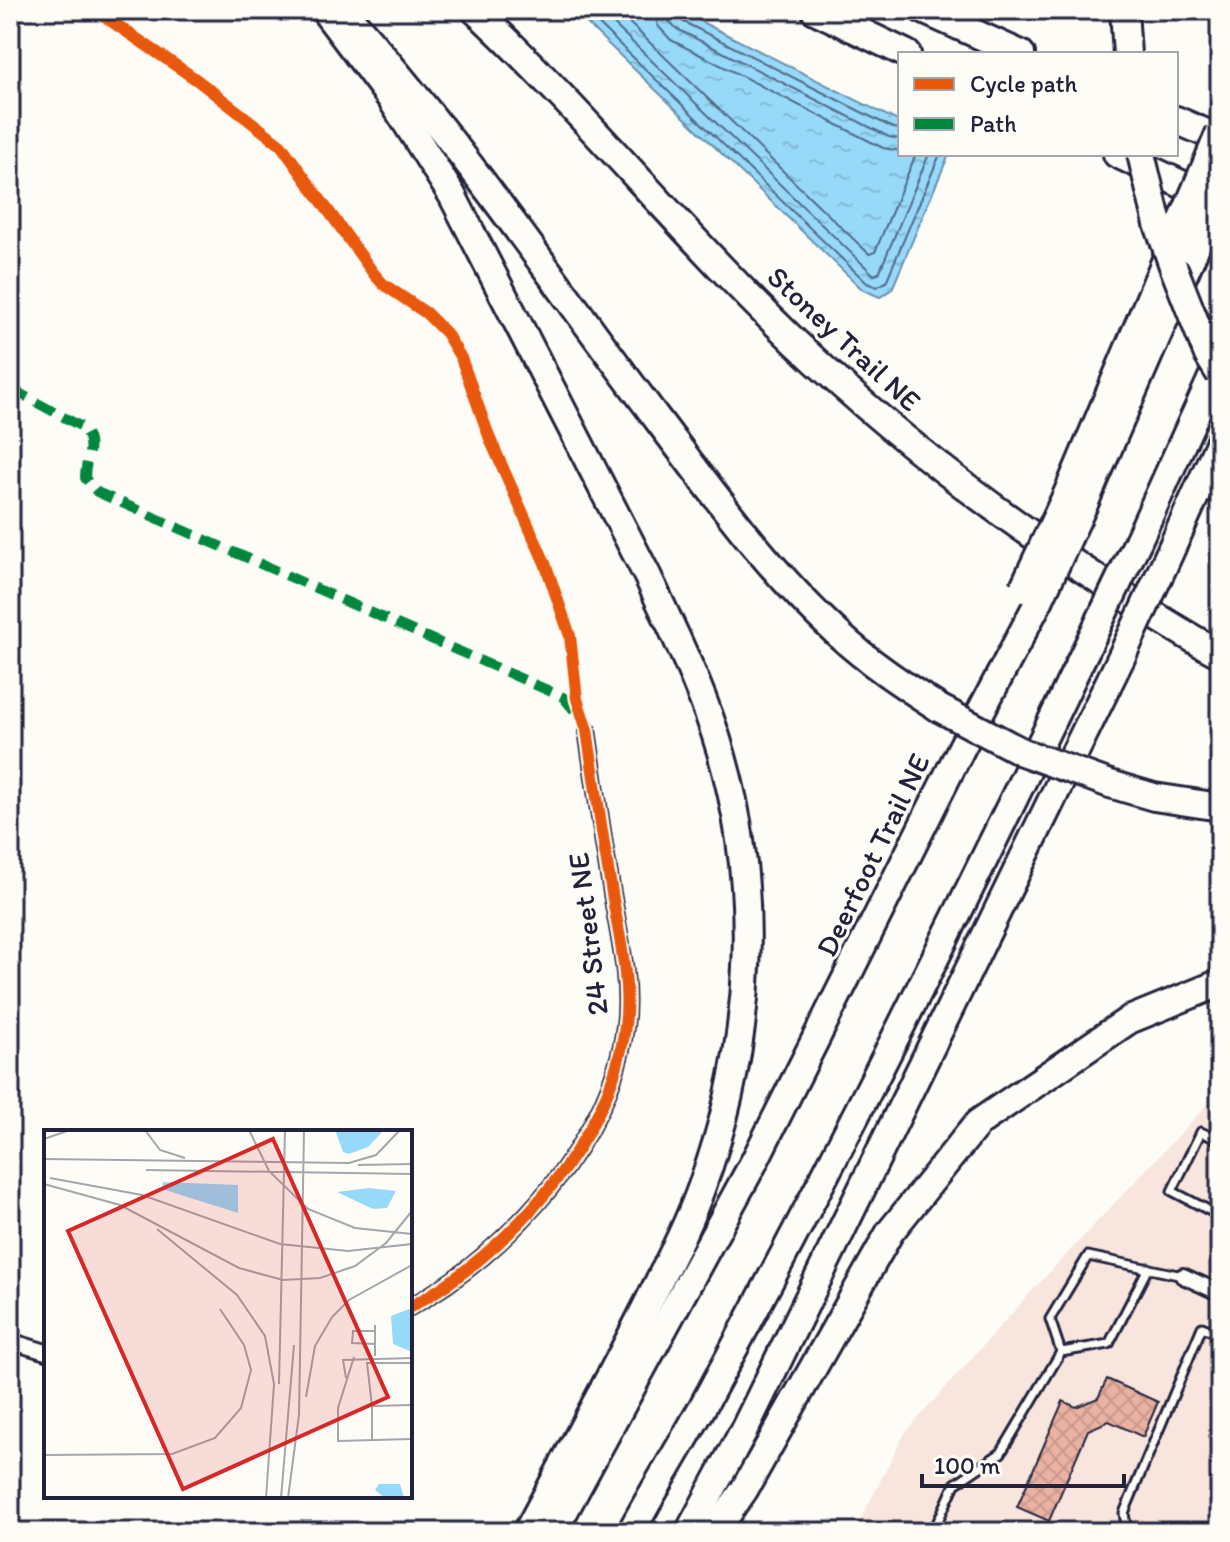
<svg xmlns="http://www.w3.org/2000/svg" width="1230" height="1542" font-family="Itim,sans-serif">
<defs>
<pattern id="water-ripples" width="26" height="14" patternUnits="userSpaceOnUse" patternTransform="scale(2)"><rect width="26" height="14" fill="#97d9f9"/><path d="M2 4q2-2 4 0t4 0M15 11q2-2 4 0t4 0" fill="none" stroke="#82bad6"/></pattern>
<pattern id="building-cross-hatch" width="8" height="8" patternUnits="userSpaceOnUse" patternTransform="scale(2)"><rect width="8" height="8" fill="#ebb2a2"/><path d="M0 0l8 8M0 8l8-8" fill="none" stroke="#c9998c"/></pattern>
</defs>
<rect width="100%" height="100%" fill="#fdfcf7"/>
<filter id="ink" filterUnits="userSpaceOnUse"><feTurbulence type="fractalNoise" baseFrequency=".0125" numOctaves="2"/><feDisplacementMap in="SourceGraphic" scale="16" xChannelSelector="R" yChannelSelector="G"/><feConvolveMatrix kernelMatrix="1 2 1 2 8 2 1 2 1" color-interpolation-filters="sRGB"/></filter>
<g filter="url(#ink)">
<polygon fill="#f8e6de" points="1220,1091 1220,1532 854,1532 905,1433 1031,1292"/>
<polygon fill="url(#water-ripples)" stroke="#6890ad" stroke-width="2" points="573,10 678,10 900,122 900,154 949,154 892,289 880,297 863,290"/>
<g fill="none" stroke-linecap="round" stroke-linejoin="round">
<g stroke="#516b87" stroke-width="2">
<polyline points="584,10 867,283 877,287 886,282 940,154"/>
<polyline points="599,10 874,275 879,273 929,154"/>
<polyline points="616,10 869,254 875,252 916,154"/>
<polyline points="655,10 658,26 671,40 883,148 900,151"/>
<polyline points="667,10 669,21 677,29 889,137 900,139"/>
<polyline points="677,10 677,16 682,21 893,128 900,129"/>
</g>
</g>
<polygon fill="url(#building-cross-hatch)" stroke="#22223b" stroke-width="2" points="1107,1379 1158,1402 1143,1437 1109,1421 1088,1430 1049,1521 1017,1507 1063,1401 1076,1407 1098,1398"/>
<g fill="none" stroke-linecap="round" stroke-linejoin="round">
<defs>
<g id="lane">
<polyline points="1220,1141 1201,1132 1172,1191 1220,1216"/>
<polyline points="1061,1352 1050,1319 1088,1256 1183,1276"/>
<polyline points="933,1532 955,1484 1001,1453 1061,1352 1109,1344 1148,1268"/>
<polyline points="1127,1532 1124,1513 1202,1327 1220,1334"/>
</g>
<g id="street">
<polyline points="1183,1276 1220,1293"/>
<path d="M410,1307c97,-53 202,-168 215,-281 6,-46 -7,-94 -14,-139 -9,-52 -16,-104 -24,-157"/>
<polyline points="10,1341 46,1352"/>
</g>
<g id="highway">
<path d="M324,10l68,90 60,95 196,382c24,51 49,102 67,156 48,147 40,308 -13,453 -14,39 -34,77 -53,115 -39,78 -81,154 -122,231"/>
<path d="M475,10c112,105 209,226 320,332 94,89 197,169 306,239 39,25 78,51 119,73"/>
<polyline points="815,10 907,54"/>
<polyline points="923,10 1021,54"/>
<polyline points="1124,10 1127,54"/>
<path d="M345,13c114,127 210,271 313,407 56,74 110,150 179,213 31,29 66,52 102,75"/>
<polyline points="1176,120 1220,139"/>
<polyline points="1117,154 1213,199"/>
<polyline points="1068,492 1173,243"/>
<polyline points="1084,504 1194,251"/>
<polyline points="1138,541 1220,360"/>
<polyline points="1165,563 1220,441"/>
<polyline points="1110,784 1154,797 1220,807"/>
<polyline points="553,1532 754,1162 963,745 1039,601"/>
<path d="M631,1532c23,-43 49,-84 72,-126 137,-253 265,-510 389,-769"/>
<polyline points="689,1532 744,1430 1121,658"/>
<polyline points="715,1532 744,1490 890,1232 978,1123 1129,1020 1220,983"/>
</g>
</defs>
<use href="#lane" stroke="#22223b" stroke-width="13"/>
<use href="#street" stroke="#22223b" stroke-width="20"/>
<use href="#highway" stroke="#22223b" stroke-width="32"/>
<use href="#lane" stroke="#fdfcf7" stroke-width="7"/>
<use href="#street" stroke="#fdfcf7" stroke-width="14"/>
<use href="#highway" stroke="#fdfcf7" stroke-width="26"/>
<defs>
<g id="highway-bridge">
<polyline points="1141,154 1158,224 1173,266 1208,355 1220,374"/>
<polyline points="1173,243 1220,132"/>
<polyline points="1194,251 1220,190"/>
<polyline points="1023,589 1068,492"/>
<polyline points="1039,601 1084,504"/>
<polyline points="1092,637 1138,541"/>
<polyline points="1121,658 1165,563"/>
<polyline points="939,708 1022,752 1110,784"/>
</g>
</defs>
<use href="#highway-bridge" stroke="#22223b" stroke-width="32" stroke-linecap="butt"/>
<use href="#highway-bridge" stroke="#fdfcf7" stroke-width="26"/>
<path stroke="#00873e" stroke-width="10" stroke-dasharray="20 10" stroke-linecap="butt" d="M10,388l72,39c15,19 3,30 3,51l12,14 466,205 14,17"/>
<defs>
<path id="cycleway" d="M95,10l102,70 84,65 93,129 9,10 43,29 20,20 15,25 29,81 55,124 25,73 7,63 10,31c8,53 15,105 24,157 7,45 20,93 14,139 -13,113 -118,228 -215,281"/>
</defs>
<use href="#cycleway" stroke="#fdfcf7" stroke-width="17"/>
<use href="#cycleway" stroke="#e8590c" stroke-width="12"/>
</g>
</g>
<g text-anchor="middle" stroke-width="6" stroke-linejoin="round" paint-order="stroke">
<g font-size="30" fill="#22223b" stroke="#fdfcf7">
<text transform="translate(844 339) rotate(43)" y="10">Stoney Trail NE</text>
<text transform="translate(873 855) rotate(-64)" y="10">Deerfoot Trail NE</text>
<text transform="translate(588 934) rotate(-97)" y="10">24 Street NE</text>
</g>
</g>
<g transform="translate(44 1130)">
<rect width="368" height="368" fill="#fdfcf7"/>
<path d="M291,0h49l-16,17 -19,7 -6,-2zM119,52l75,3v28l-76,-24zM325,58l27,3 -9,17 -14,1 -36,-17zM368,178v44l-19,-8 -2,-28zM335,354h21l4,14h-19l-10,-8z" fill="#97d9f9"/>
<path fill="none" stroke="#a5a5ac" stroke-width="2" d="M101,0l15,20 25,8M205,0l20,41 39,38 47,19 57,6M0,9l26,-9M0,29l305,4 27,-8 24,-25M314,35l54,-1M102,40l266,4M6,48l92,17 138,49 68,7 64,-7M0,54l76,21 119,63 44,12 37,-2 35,-12 31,-23 26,-32M113,99l80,66 28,41 9,48 -8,114M331,195v31M331,201h-22l-1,12 23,1M310,227l-16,51v33l74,-2M302,248l-3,-18 69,-2M235,254l6,-254M262,267l9,-51 17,-29 17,-17 63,-35M328,276l-5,-43h45M328,310v-34l40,-1M0,325l128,-1 43,-16 26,-30 10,-38 -7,-25 -24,-36M237,368l13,-153M244,368l11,-83 5,-285"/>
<path fill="#d62828" fill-opacity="0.15" stroke="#d62828" stroke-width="4" d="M229,9l115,258 -205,92 -115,-258z"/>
<rect width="368" height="368" fill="none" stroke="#22223b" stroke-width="4"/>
</g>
<rect width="1230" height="1542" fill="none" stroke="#fdfcf7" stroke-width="40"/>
<rect x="20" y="20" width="1190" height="1502" fill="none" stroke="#22223b" stroke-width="3" filter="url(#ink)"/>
<rect x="898" y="52" width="280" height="104" fill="#fdfcf7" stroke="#a5a5ac" stroke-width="2"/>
<rect x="914" y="78" width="40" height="12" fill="#e8590c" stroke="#a5a5ac" stroke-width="2"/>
<text x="970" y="92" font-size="24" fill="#22223b">Cycle path</text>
<rect x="914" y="118" width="40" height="12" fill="#00873e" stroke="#a5a5ac" stroke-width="2"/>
<text x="970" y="132" font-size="24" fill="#22223b">Path</text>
<path d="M922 1474v12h202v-12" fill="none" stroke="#22223b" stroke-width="4"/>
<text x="934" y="1474" font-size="24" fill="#22223b" stroke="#fdfcf7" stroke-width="6" paint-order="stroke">100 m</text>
</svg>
